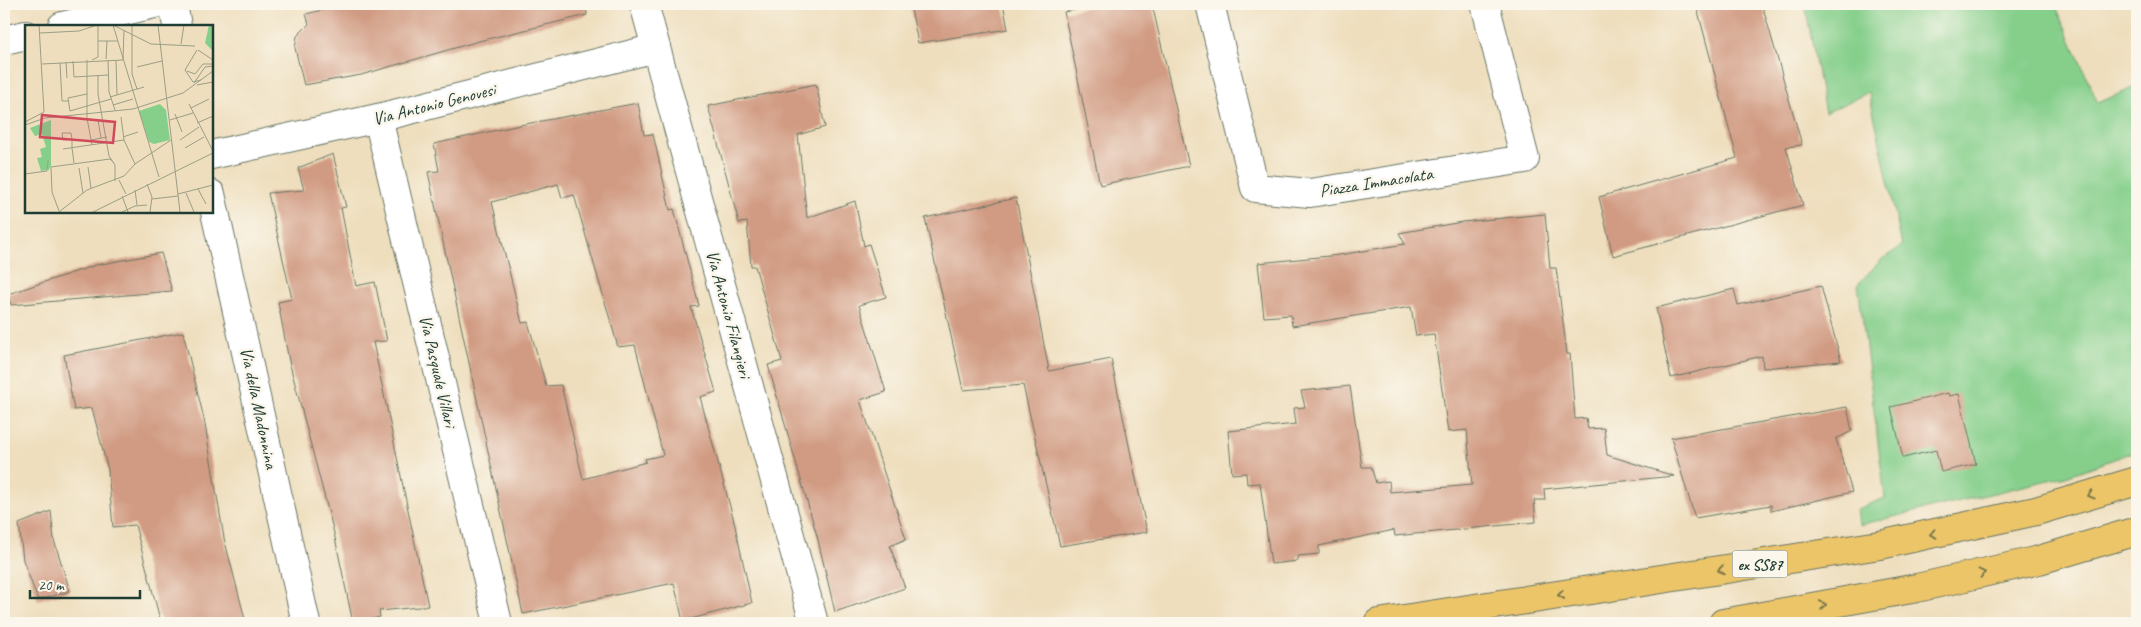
<svg xmlns="http://www.w3.org/2000/svg" width="2141" height="627" font-family="Caveat,sans-serif">
<rect width="100%" height="100%" fill="#fbf7ec"/>
<filter id="ink" filterUnits="userSpaceOnUse"><feTurbulence type="fractalNoise" baseFrequency=".02" numOctaves="2"/><feDisplacementMap in="SourceGraphic" scale="10" xChannelSelector="R" yChannelSelector="G"/><feConvolveMatrix kernelMatrix="1 2 1 2 8 2 1 2 1" color-interpolation-filters="sRGB"/></filter>
<filter id="wash" filterUnits="userSpaceOnUse"><feTurbulence type="fractalNoise" baseFrequency=".0096" numOctaves="4" result="noise"/><feDisplacementMap in="SourceGraphic" scale="20" xChannelSelector="R" yChannelSelector="G"/><feGaussianBlur stdDeviation="1.12" result="paint"/><feColorMatrix in="noise" values="0 0 0 0 0 0 0 0 0 0 0 0 0 0 0 0 0 1.4 0 .05"/><feComposite in="paint" operator="in"/></filter>
<g filter="url(#wash)">
<rect width="100%" height="100%" fill="#eedebd"/>
<polygon fill="#85cf8b" stroke="#528660" points="1805,4 2055,4 2098,103 2137,86 2137,451 2066,476 1859,525 1857,509 1885,498 1858,284 1882,259 1902,246 1869,92 1825,113"/>
<g id="blocks">
<g fill="#d19b83" fill-rule="evenodd">
<polygon points="347,4 586,4 587,15 479,41 361,75 304,85 295,48 297,36 309,24 306,14"/>
<polygon points="910,4 1003,4 1008,29 918,43"/>
<polygon points="1103,4 1152,4 1189,166 1100,185 1064,12"/>
<polygon points="1696,4 1762,4 1802,145 1786,147 1803,205 1613,256 1599,197 1737,158"/>
<polygon points="816,84 825,127 798,135 807,218 855,201 864,246 869,244 886,297 859,305 886,392 860,400 906,539 890,546 905,588 835,612 817,536 768,365 782,361 755,266 751,266 747,222 739,223 708,106"/>
<path d="M638,103l6,32 9,-1 17,76 4,-1 25,97 -8,1 25,85 -16,5 33,120 19,86 -69,18 -9,-38 -151,31 -95,-442 11,-1 -5,-27 86,-19zM558,184l4,14 12,-3 44,152 17,-2 28,110 -18,4 1,3 -63,17 -22,-94 -15,1 -18,-64 -6,1 -30,-121z"/>
<polygon points="333,154 346,207 341,208 356,286 375,282 387,341 373,342 428,606 379,611 380,617 358,623 353,623 334,533 289,361 278,302 292,299 268,193 304,190 298,168"/>
<polygon points="1016,198 1049,371 1111,359 1147,532 1060,546 1023,385 963,390 925,218"/>
<polygon points="1545,214 1550,268 1556,268 1567,354 1570,354 1575,419 1586,418 1588,429 1604,428 1607,455 1674,476 1544,489 1545,500 1534,500 1536,522 1395,536 1394,530 1319,546 1319,554 1298,556 1298,561 1271,564 1260,483 1247,484 1246,473 1232,474 1228,431 1296,424 1294,408 1305,407 1301,391 1350,386 1362,467 1371,467 1376,483 1389,481 1390,492 1472,485 1467,430 1448,432 1434,334 1416,336 1411,307 1292,326 1291,315 1264,317 1258,263 1339,255 1405,244 1399,233 1462,222"/>
<polygon points="161,253 172,291 11,305 8,294 96,265"/>
<polygon points="1821,286 1841,361 1763,368 1762,356 1671,378 1656,308 1734,289 1738,305"/>
<polygon points="183,332 204,419 224,538 246,623 161,623 135,525 113,527 108,470 92,408 74,410 64,355"/>
<polygon points="1948,393 1949,396 1959,394 1976,464 1941,472 1936,450 1903,458 1891,407"/>
<polygon points="1847,407 1852,431 1836,439 1852,492 1771,511 1771,505 1695,518 1671,438"/>
<polygon points="51,511 54,540 70,591 38,600 23,560 19,524"/>
</g>
</g>
</g>
<g filter="url(#ink)">
<use href="#blocks" fill-opacity="0" stroke="#677564" stroke-width="1"/>
<g fill="none" stroke-linecap="round" stroke-linejoin="round">
<defs>
<g id="minor">
<polyline points="173,4 177,26"/>
<polyline points="644,4 814,623"/>
<polyline points="1210,4 1255,188 1310,193 1525,159 1485,4"/>
<polyline points="62,26 155,4"/>
<polyline points="4,40 26,35"/>
<polyline points="378,118 498,623"/>
<polyline points="211,155 378,118 656,48"/>
<polyline points="211,194 306,623"/>
</g>
<g id="highway">
<polyline points="1378,623 1880,545 2036,511 2137,481"/>
<polyline points="1723,623 1917,588 2039,560 2137,531"/>
</g>
</defs>
<use href="#minor" stroke="#677564" stroke-width="30"/>
<use href="#highway" stroke="#677564" stroke-width="30"/>
<use href="#minor" stroke="#fff" stroke-width="28"/>
<use href="#highway" stroke="#edc569" stroke-width="28"/>
</g>
<defs><path id="oneway-chevron" d="M-2-3.5L2.5 0L-2 3.5" fill="none" stroke-width="1.6" stroke-linecap="round" stroke-linejoin="round" transform="scale(1.25)"/></defs>
<g stroke="#7c7a4c">
<use href="#oneway-chevron" transform="translate(2091 495) rotate(163)"/>
<use href="#oneway-chevron" transform="translate(1933 534) rotate(168)"/>
<use href="#oneway-chevron" transform="translate(1721 570) rotate(171)"/>
<use href="#oneway-chevron" transform="translate(1982 573) rotate(-13)"/>
<use href="#oneway-chevron" transform="translate(1561 595) rotate(171)"/>
<use href="#oneway-chevron" transform="translate(1823 605) rotate(-10)"/>
</g>
</g>
<g text-anchor="middle" stroke-width="5" stroke-linejoin="round" paint-order="stroke">
<rect fill="#fbf7ec" stroke="#61756b" stroke-width="1" x="1732.5" y="550.5" width="55" height="27" rx="4"/>
<g font-size="16" font-weight="bold" fill="#1f3d34">
<text x="1760" y="570">ex SS87</text>
</g>
<g font-size="18" fill="#1f3d34" stroke="#fbf7ec">
<text transform="translate(434 104) rotate(-14)" y="6">Via Antonio Genovesi</text>
<text transform="translate(1376 182) rotate(-9)" y="6">Piazza Immacolata</text>
<text transform="translate(729 314) rotate(75)" y="6">Via Antonio Filangieri</text>
<text transform="translate(438 371) rotate(77)" y="6">Via Pasquale Villari</text>
<text transform="translate(259 408) rotate(78)" y="6">Via della Madonnina</text>
</g>
</g>
<g transform="translate(25 25)">
<rect width="188" height="188" fill="#eedebd"/>
<path d="M184,0h3v25l-7,-7zM135,79l6,6 4,30 -16,4 -5,-2 -10,-31zM26,95v46l-3,5v-12l-1,11 -6,1 -4,-13 5,-1 -2,-8 6,-2 -4,-13 -7,2 -5,-8z" fill="#85cf8b"/>
<path fill="none" stroke="#9b9e86" stroke-width="1" d="M88,0l46,152M88,0l38,19 44,2M107,0v49l5,15M133,0l22,187M15,8l39,-2 18,-6M73,16h20M156,19l3,-19M172,25l-12,20 8,12 8,-2M173,25l15,10M81,34l1,-18M62,35v58l5,27M67,35l6,-3v-32M83,35l1,32 6,18M91,35l1,35M48,36l1,16 34,-2M41,37l1,16M35,38l2,38h6M17,39l81,-4 1,-30M112,42l25,-6M162,46l8,3 8,-10h10M73,50v19l11,62 6,9v16M169,58l11,-16 8,-1M172,60l16,-3M62,69l-19,4 2,13 41,-12M85,72l34,-10M164,79l24,47M88,80l20,-6M166,83l18,-9M150,89l7,18M96,92l3,23 11,24M73,95l3,18M145,95l23,-7M0,97l19,-10 -5,-87M172,98l16,-7M0,100l20,-7 88,-9 50,-16 30,-22M98,112l15,-5M47,114l-9,1 -1,-7h9l1,6v9l2,15M66,115l16,-3M155,115l19,-13M160,123l19,-11M38,124l61,-9M63,142l3,21M54,143l4,25M0,149l22,-3 1,-11M94,155l7,14M122,159l5,13 -2,15M173,164l8,15M110,165l2,15M161,168l8,19M153,169l35,-9M97,171l6,16M127,174l26,-3M34,186l-7,-19 -1,-25 59,-8 4,4M34,187l28,-22 37,-14 11,-12 36,-24M68,187l120,-59M97,187l13,-6 12,-1"/>
<path fill="#d1495b" fill-opacity="0.15" stroke="#d1495b" stroke-width="2.5" d="M17,90l73,7 -2,21 -73,-6z"/>
<rect width="188" height="188" fill="none" stroke="#1f3d34" stroke-width="2.5"/>
</g>
<rect width="2141" height="627" fill="none" stroke="#fbf7ec" stroke-width="20"/>
<path d="M30 590v8h110v-8" fill="none" stroke="#1f3d34" stroke-width="2.5"/>
<text x="38" y="590" font-size="15" fill="#1f3d34" stroke="#fbf7ec" stroke-width="4" paint-order="stroke">20 m</text>
</svg>
